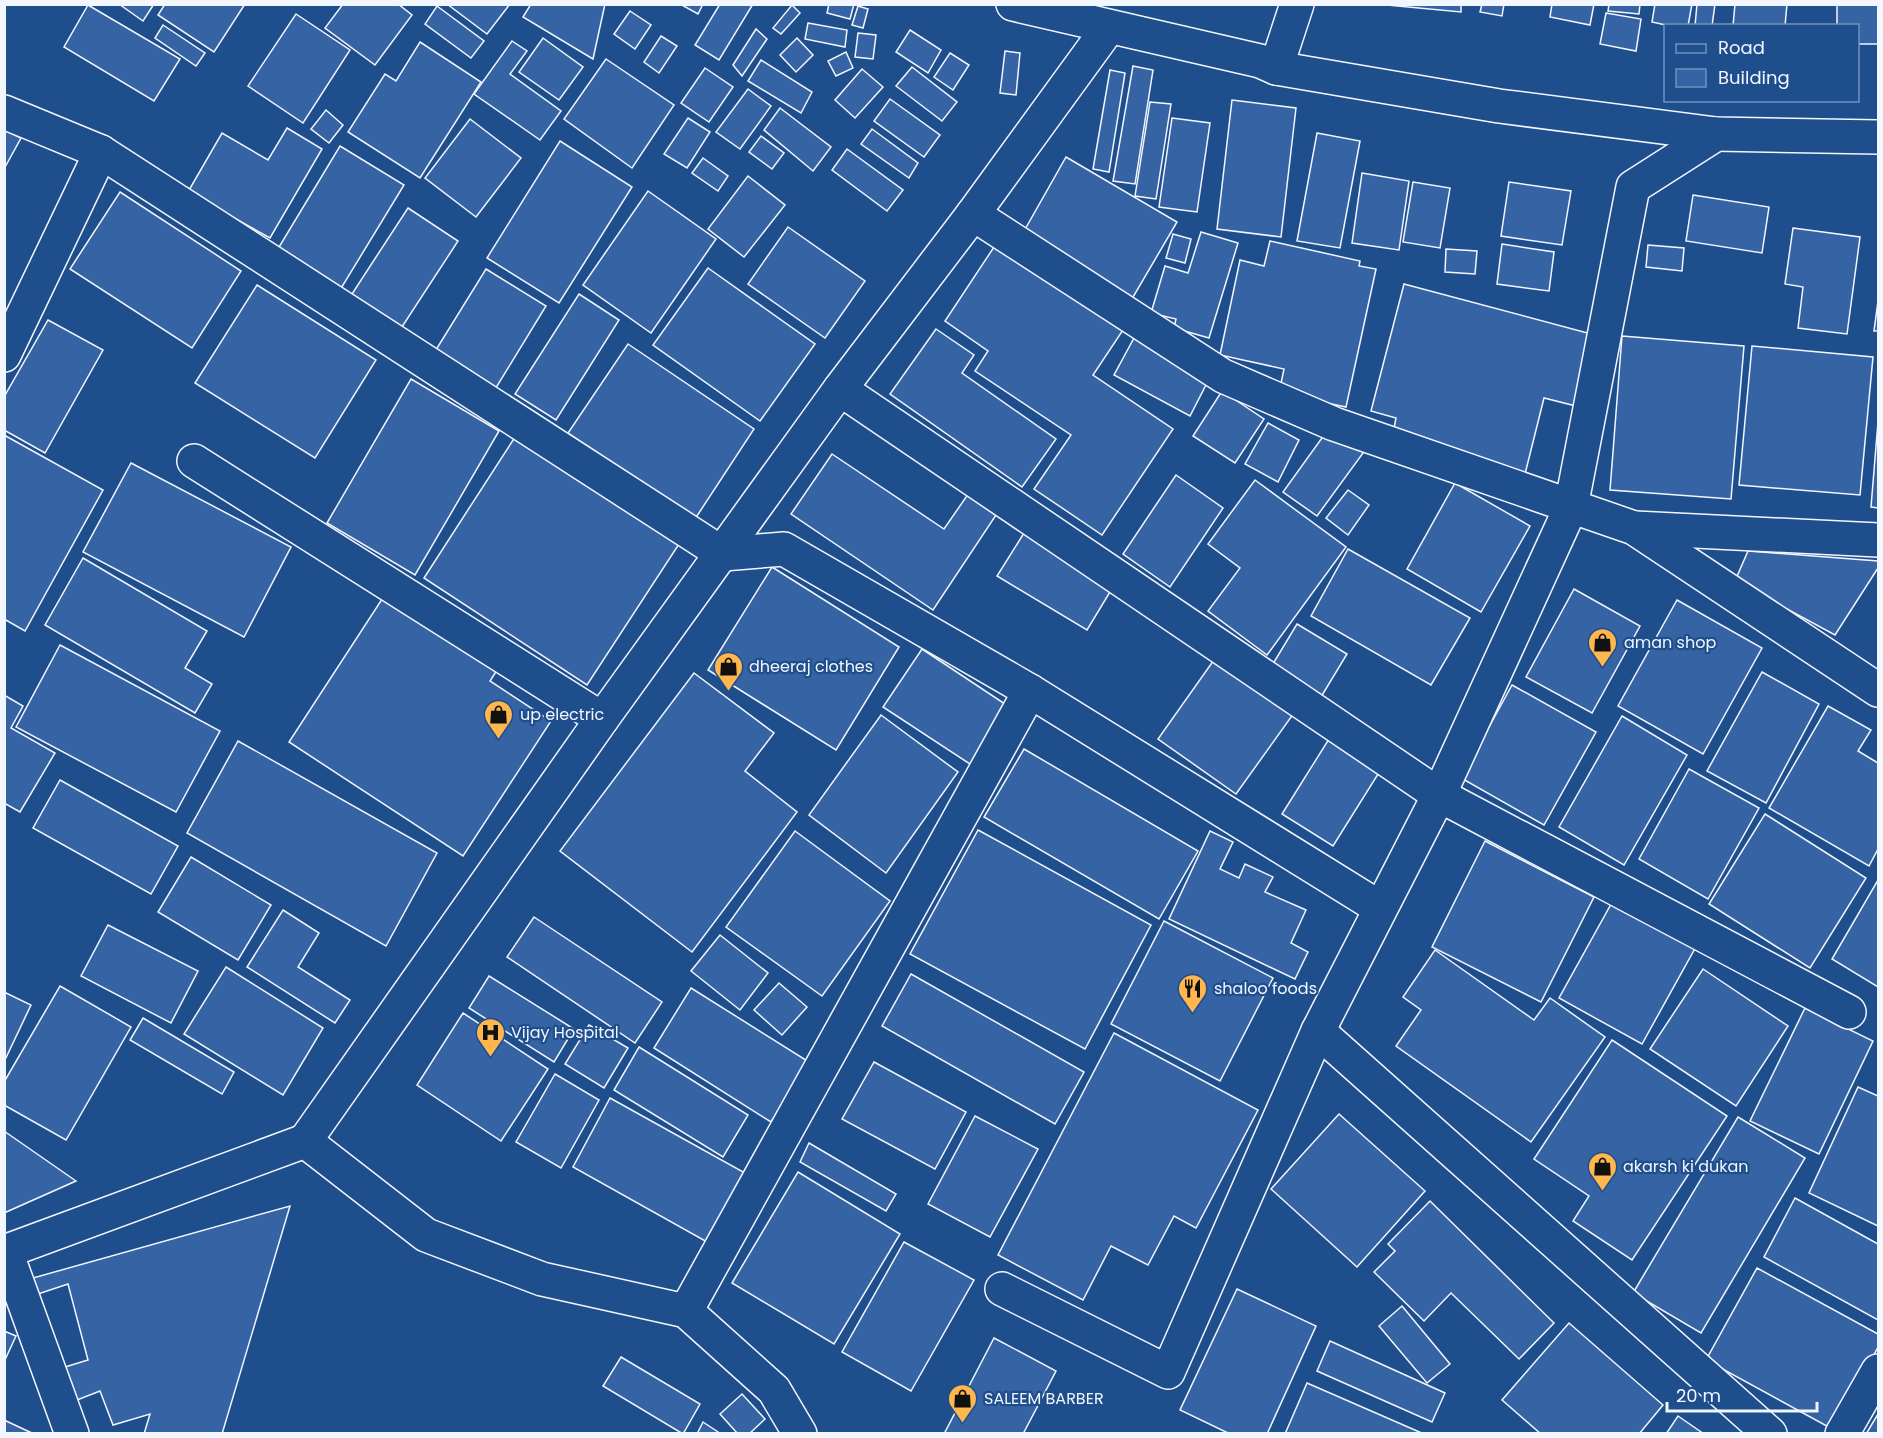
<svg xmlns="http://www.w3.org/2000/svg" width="1883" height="1438" font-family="Poppins,sans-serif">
<rect width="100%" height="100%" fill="#1f4e8c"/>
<g fill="#3563a3" stroke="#f2f6ff" stroke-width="1.5">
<polygon points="119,4 154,4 143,21"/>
<polygon points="165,4 245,4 214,52 158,15"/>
<polygon points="343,4 398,4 412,15 375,65 325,28"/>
<polygon points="447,4 510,4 487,34"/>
<polygon points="531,4 605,4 593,59 523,17"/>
<polygon points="680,4 703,4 698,14"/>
<polygon points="720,4 753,4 719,60 695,45"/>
<polygon points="829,4 854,4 850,19 827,13"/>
<polygon points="1376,4 1461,4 1461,12"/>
<polygon points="1482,4 1504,4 1502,16 1480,12"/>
<polygon points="1552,4 1594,4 1590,25 1550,17"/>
<polygon points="1609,4 1640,4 1639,14 1608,11"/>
<polygon points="1655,4 1692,4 1688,26 1670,26 1652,22"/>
<polygon points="1697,4 1715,4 1712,26 1695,26"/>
<polygon points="1735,4 1787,4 1785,26 1733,26"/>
<polygon points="1837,4 1878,4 1878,44 1858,44 1858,26 1837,26"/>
<polygon points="88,5 180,59 154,101 64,47"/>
<polygon points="792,5 800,13 781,34 773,28"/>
<polygon points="437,6 484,41 471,58 425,24"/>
<polygon points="858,6 868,9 863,28 852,25"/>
<polygon points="630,11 651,25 635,49 614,34"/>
<polygon points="1606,13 1641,19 1636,51 1600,44"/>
<polygon points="296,14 350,50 303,123 248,86"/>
<polygon points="808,23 847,30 845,47 805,39"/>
<polygon points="163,25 205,53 196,66 155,38"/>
<polygon points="756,29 767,39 742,76 733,65"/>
<polygon points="910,30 941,50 928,73 896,52"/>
<polygon points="858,33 876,35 873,59 855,57"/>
<polygon points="661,36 677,46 659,73 644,62"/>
<polygon points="543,38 583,67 559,100 519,72"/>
<polygon points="797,38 813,55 796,72 780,55"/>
<polygon points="512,41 527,51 510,74 561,111 540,140 474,94"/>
<polygon points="420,42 481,82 420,178 348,132 385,74 396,81"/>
<polygon points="1005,51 1020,53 1016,95 1000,93"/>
<polygon points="846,52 853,68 836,76 828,61"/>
<polygon points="950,53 969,65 953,90 934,77"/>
<polygon points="606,59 674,105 632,168 564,119"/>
<polygon points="761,60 812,92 801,113 748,81"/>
<polygon points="1133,66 1153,70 1135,184 1113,181"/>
<polygon points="912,67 957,102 942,121 896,86"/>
<polygon points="705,68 733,87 709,122 681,103"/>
<polygon points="862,69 883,87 855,118 835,100"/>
<polygon points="1110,70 1125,73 1109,172 1093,169"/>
<polygon points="748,89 771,106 740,149 716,132"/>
<polygon points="890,99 940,135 924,157 874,121"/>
<polygon points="1232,100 1296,108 1281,237 1217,229"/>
<polygon points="1150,102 1171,104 1156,199 1135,196"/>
<polygon points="780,108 831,147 813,171 764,130"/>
<polygon points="326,110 343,125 329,143 311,129"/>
<polygon points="688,118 710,132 687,168 664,154"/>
<polygon points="1172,118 1210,123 1197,212 1159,207"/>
<polygon points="470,119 521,158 476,217 425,178"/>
<polygon points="287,128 322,149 270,238 236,219 233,225 185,197 222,133 268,160"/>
<polygon points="872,129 918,163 909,178 861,144"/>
<polygon points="4,130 21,138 4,169"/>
<polygon points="1317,133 1360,141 1340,248 1297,241"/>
<polygon points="761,136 784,153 772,169 749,152"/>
<polygon points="560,141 632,187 559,303 487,258"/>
<polygon points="340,146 404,185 340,290 276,252"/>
<polygon points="847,149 903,190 887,211 832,170"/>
<polygon points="1066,157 1177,222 1129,304 1019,240"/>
<polygon points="703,158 728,176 718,191 692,173"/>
<polygon points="1362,173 1409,181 1399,250 1352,243"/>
<polygon points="748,176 785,205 744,257 708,229"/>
<polygon points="1413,182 1450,188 1440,248 1403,242"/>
<polygon points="1509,182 1571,191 1562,245 1501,236"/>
<polygon points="648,191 716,239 651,333 583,285"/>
<polygon points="120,192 241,271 192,348 70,269"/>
<polygon points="1693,195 1769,207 1762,253 1686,241"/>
<polygon points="408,208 458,241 400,330 350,297"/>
<polygon points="788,227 865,281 825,338 748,284"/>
<polygon points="1793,228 1860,237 1847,334 1798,328 1803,287 1785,284"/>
<polygon points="1201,232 1238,243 1209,338 1174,328 1176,319 1151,313 1165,266 1188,273"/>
<polygon points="1173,234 1191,239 1185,263 1166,258"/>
<polygon points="1000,238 1127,324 1093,375 1173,429 1102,535 1034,489 1071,435 975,371 988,351 945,321"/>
<polygon points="1270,241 1360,261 1359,266 1376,269 1346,407 1279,393 1284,369 1220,355 1240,260 1264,266"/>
<polygon points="1502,244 1554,252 1549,291 1497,284"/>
<polygon points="1648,245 1684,248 1682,271 1646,267"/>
<polygon points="1446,249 1477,251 1475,274 1445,272"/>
<polygon points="708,268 815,344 760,421 653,345"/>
<polygon points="486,269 546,306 494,391 434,353"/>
<polygon points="1404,284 1595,335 1576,406 1544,398 1525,474 1392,438 1396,418 1371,411"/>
<polygon points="257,285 376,360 315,458 195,383"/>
<polygon points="579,294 619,320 556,420 515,394"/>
<polygon points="1878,301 1878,331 1874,331"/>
<polygon points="48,320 103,350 45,453 4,430 4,397"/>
<polygon points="936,329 974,355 962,373 1056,439 1022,487 890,394"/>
<polygon points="1622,336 1744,346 1731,499 1610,490"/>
<polygon points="1134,338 1209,379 1190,416 1114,375"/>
<polygon points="628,344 754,429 695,519 568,433"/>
<polygon points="1752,346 1873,357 1860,495 1739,485"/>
<polygon points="411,379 499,431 415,575 327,523"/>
<polygon points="1222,391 1264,419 1235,463 1193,436"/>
<polygon points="1878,422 1878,508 1871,507"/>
<polygon points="1268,423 1299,440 1278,482 1245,464"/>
<polygon points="1332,424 1366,449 1317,516 1283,492"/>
<polygon points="517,434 681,541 587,685 424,578"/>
<polygon points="4,435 103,490 25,631 4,619"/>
<polygon points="832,454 944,529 973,487 1002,506 933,610 791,514"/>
<polygon points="131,463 291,547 244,637 83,552"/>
<polygon points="1176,475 1223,508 1170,587 1123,554"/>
<polygon points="1255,480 1346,547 1267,655 1208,611 1240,568 1208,544"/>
<polygon points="1455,483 1530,526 1481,612 1407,569"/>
<polygon points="1348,490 1369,505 1348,535 1326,518"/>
<polygon points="1024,533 1113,587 1087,630 997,576"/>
<polygon points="1348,549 1470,618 1431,685 1311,616"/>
<polygon points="1748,551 1878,561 1878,568 1835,635 1735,581"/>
<polygon points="83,558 207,631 185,668 212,684 195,713 45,625"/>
<polygon points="772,567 899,647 836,750 708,670"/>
<polygon points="1574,589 1640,626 1592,713 1526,677"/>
<polygon points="386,593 499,667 490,681 551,721 463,856 289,742"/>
<polygon points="1677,600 1762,648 1703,754 1618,706"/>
<polygon points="1297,624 1347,654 1318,702 1268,672"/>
<polygon points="60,645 220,731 176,812 16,727"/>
<polygon points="922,649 1011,708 973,766 883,707"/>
<polygon points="1216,657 1294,713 1236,794 1158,739"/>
<polygon points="1762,672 1819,704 1766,803 1707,771"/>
<polygon points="694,673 774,733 745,771 797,812 692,952 560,851"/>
<polygon points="1512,685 1596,732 1544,825 1461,778"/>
<polygon points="4,695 23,706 11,728 55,753 20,812 4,803"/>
<polygon points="1828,706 1871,730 1858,751 1878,763 1878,849 1869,866 1769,808"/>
<polygon points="881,715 958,772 886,873 809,815"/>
<polygon points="1622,716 1687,755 1624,865 1559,827"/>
<polygon points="1334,731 1385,763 1333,846 1282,814"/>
<polygon points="238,741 437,853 386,946 187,833"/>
<polygon points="1024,749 1198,851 1159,919 984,817"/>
<polygon points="1689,769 1759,808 1708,899 1639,859"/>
<polygon points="60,780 178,846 151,894 33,828"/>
<polygon points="1765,814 1866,878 1810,968 1709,904"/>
<polygon points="978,830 1151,925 1085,1049 910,954"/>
<polygon points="795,831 890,901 822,996 726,927"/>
<polygon points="1210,831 1233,842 1220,869 1239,878 1245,864 1273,877 1265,892 1306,910 1291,943 1308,952 1295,979 1169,919"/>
<polygon points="1485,841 1594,897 1541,1002 1432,947"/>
<polygon points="191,857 271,905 238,960 158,912"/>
<polygon points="1878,880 1878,987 1832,959"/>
<polygon points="1615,897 1698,943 1642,1044 1559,998"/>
<polygon points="283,910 319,933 298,967 350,1000 335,1023 247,967"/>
<polygon points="534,917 662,1002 635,1043 507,957"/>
<polygon points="1164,921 1273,978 1220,1081 1111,1024"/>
<polygon points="108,925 198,971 171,1023 81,976"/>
<polygon points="720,935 768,973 740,1010 691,971"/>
<polygon points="1435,950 1534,1020 1550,998 1605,1037 1531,1142 1396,1046 1421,1010 1403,997"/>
<polygon points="226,967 323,1028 283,1095 184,1034"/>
<polygon points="1703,969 1788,1026 1736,1106 1650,1049"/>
<polygon points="911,974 1084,1072 1055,1124 882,1026"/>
<polygon points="489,976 574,1029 554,1062 469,1008"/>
<polygon points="779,983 807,1007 782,1035 754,1010"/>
<polygon points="60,986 131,1027 66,1140 4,1105 4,1082"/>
<polygon points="691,988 809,1062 771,1122 654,1048"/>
<polygon points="4,992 31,1005 4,1062"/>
<polygon points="1805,1008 1873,1041 1819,1154 1750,1121"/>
<polygon points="463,1013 548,1069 501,1141 417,1085"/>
<polygon points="143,1018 234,1072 222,1094 130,1040"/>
<polygon points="589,1025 628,1048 604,1088 565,1064"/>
<polygon points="1114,1033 1258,1110 1196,1228 1174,1216 1148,1265 1111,1246 1083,1300 998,1255"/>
<polygon points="1612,1040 1727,1116 1632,1260 1573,1221 1589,1196 1534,1159"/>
<polygon points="639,1047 748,1115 723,1157 614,1090"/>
<polygon points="874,1062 966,1112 935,1169 842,1119"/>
<polygon points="555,1074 599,1100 561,1168 516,1142"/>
<polygon points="1858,1087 1878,1096 1878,1226 1809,1193"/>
<polygon points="610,1098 745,1173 707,1242 573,1167"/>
<polygon points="1339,1114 1425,1191 1357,1267 1271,1189"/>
<polygon points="975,1116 1038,1149 990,1237 928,1204"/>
<polygon points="1738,1117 1805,1158 1701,1333 1633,1293"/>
<polygon points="4,1131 76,1181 4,1213"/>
<polygon points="809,1143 896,1194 886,1211 800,1162"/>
<polygon points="798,1172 900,1234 834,1344 732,1283"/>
<polygon points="1795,1198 1878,1244 1878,1320 1764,1257"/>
<polygon points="1430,1201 1554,1323 1519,1359 1451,1293 1424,1321 1374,1272 1395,1251 1388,1244"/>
<polygon points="290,1206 222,1434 144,1434 150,1414 113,1425 100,1391 77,1400 65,1367 88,1360 68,1284 38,1294 33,1278"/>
<polygon points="904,1242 974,1280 911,1391 842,1352"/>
<polygon points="1757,1268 1878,1334 1878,1347 1834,1430 1706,1360"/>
<polygon points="1237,1289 1316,1326 1267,1434 1230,1434 1180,1410"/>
<polygon points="1402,1306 1450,1364 1427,1383 1379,1326"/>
<polygon points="1569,1323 1663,1405 1639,1434 1541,1434 1502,1400"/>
<polygon points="4,1331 16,1336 4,1362"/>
<polygon points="994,1338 1056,1371 1023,1434 944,1434"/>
<polygon points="1330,1341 1445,1393 1432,1422 1317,1371"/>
<polygon points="621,1357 700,1404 683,1434 603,1386"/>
<polygon points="1307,1383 1424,1434 1285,1434"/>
<polygon points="742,1394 765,1419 749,1434 738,1434 720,1414"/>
<polygon points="1878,1414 1878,1434 1866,1434"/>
<polygon points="1678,1416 1704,1434 1666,1434"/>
<polygon points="4,1420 34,1434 4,1434"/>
<polygon points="703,1422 721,1434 697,1434"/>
</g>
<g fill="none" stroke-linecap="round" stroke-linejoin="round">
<defs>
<g id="minor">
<polyline points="1013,4 1260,61 1276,68 1499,106 1716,134 1878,137"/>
<polyline points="1276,68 1297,4"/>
<polyline points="4,112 101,152 723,554 784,549 1030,691 1380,908"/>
<polyline points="973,214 1223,376 1334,424 1634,528 1878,690"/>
<polyline points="4,355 101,152"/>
<polyline points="840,389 1439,795 1849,1012"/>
<polyline points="194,461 602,719"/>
<polyline points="1635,528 1878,540"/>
<polyline points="1318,1031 1770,1434"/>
<polyline points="305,1141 602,719 840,389 973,214 1109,27"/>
<polyline points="4,1252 305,1141 426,1235 542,1279 686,1311 774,1390 800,1434"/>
<polyline points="6,1252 72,1434"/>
<polyline points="1002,1289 1168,1372 1318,1031 1439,795 1571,507 1633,187 1716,134"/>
<polyline points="686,1311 1030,691"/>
<polyline points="1842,1434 1878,1371"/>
</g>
</defs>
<use href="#minor" stroke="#f2f6ff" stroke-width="36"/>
<use href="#minor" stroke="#1f4e8c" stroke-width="33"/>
</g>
<defs>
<symbol id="shop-pin" viewBox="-11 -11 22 30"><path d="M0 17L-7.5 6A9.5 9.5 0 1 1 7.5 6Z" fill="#ffb74d" stroke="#1f4e8c"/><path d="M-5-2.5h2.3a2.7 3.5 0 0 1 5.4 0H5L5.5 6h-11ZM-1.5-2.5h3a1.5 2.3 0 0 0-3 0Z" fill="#111"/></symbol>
<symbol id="restaurant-pin" viewBox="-11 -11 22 30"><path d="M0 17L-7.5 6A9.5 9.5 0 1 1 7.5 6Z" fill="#ffb74d" stroke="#1f4e8c"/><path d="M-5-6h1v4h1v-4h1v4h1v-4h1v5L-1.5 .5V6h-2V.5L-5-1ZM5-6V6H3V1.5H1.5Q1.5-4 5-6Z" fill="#111"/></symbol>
<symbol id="hospital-pin" viewBox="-11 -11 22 30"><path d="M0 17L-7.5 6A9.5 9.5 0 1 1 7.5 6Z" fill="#ffb74d" stroke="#1f4e8c"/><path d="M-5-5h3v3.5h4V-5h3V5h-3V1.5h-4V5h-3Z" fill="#111"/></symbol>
</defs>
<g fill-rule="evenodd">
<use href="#shop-pin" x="1586" y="626" width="33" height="45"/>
<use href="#shop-pin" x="712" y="650" width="33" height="45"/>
<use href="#shop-pin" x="482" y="698" width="33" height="45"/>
<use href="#restaurant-pin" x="1176" y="972" width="33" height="45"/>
<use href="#hospital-pin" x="474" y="1016" width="33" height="45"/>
<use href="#shop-pin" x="1586" y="1150" width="33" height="45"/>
<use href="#shop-pin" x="946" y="1382" width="33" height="45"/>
</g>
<g text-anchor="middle" stroke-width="4.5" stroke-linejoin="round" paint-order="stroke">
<g font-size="16" fill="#f2f6ff" stroke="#1f4e8c" text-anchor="start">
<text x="1624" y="648">aman shop</text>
<text x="749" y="672">dheeraj clothes</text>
<text x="520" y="720">up electric</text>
<text x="1214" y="994">shaloo foods</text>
<text x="511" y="1038">Vijay Hospital</text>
<text x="1623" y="1172">akarsh ki dukan</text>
<text x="984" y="1404">SALEEM BARBER</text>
</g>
</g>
<rect width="1883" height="1438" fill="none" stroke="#f2f6ff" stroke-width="12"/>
<rect x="1664" y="24" width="195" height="78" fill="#1f4e8c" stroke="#7391ba" stroke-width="1.5"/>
<rect x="1676" y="44" width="30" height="9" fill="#1f4e8c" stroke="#7391ba" stroke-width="1.5"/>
<text x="1718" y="54" font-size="18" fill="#f2f6ff">Road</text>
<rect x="1676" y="69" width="30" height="18" fill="#3563a3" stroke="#7391ba" stroke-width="1.5"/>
<text x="1718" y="84" font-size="18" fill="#f2f6ff">Building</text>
<path d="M1667 1402v9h150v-9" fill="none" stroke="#f2f6ff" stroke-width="3"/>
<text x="1676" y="1402" font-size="18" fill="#f2f6ff" stroke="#1f4e8c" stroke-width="4.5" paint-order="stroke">20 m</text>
</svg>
